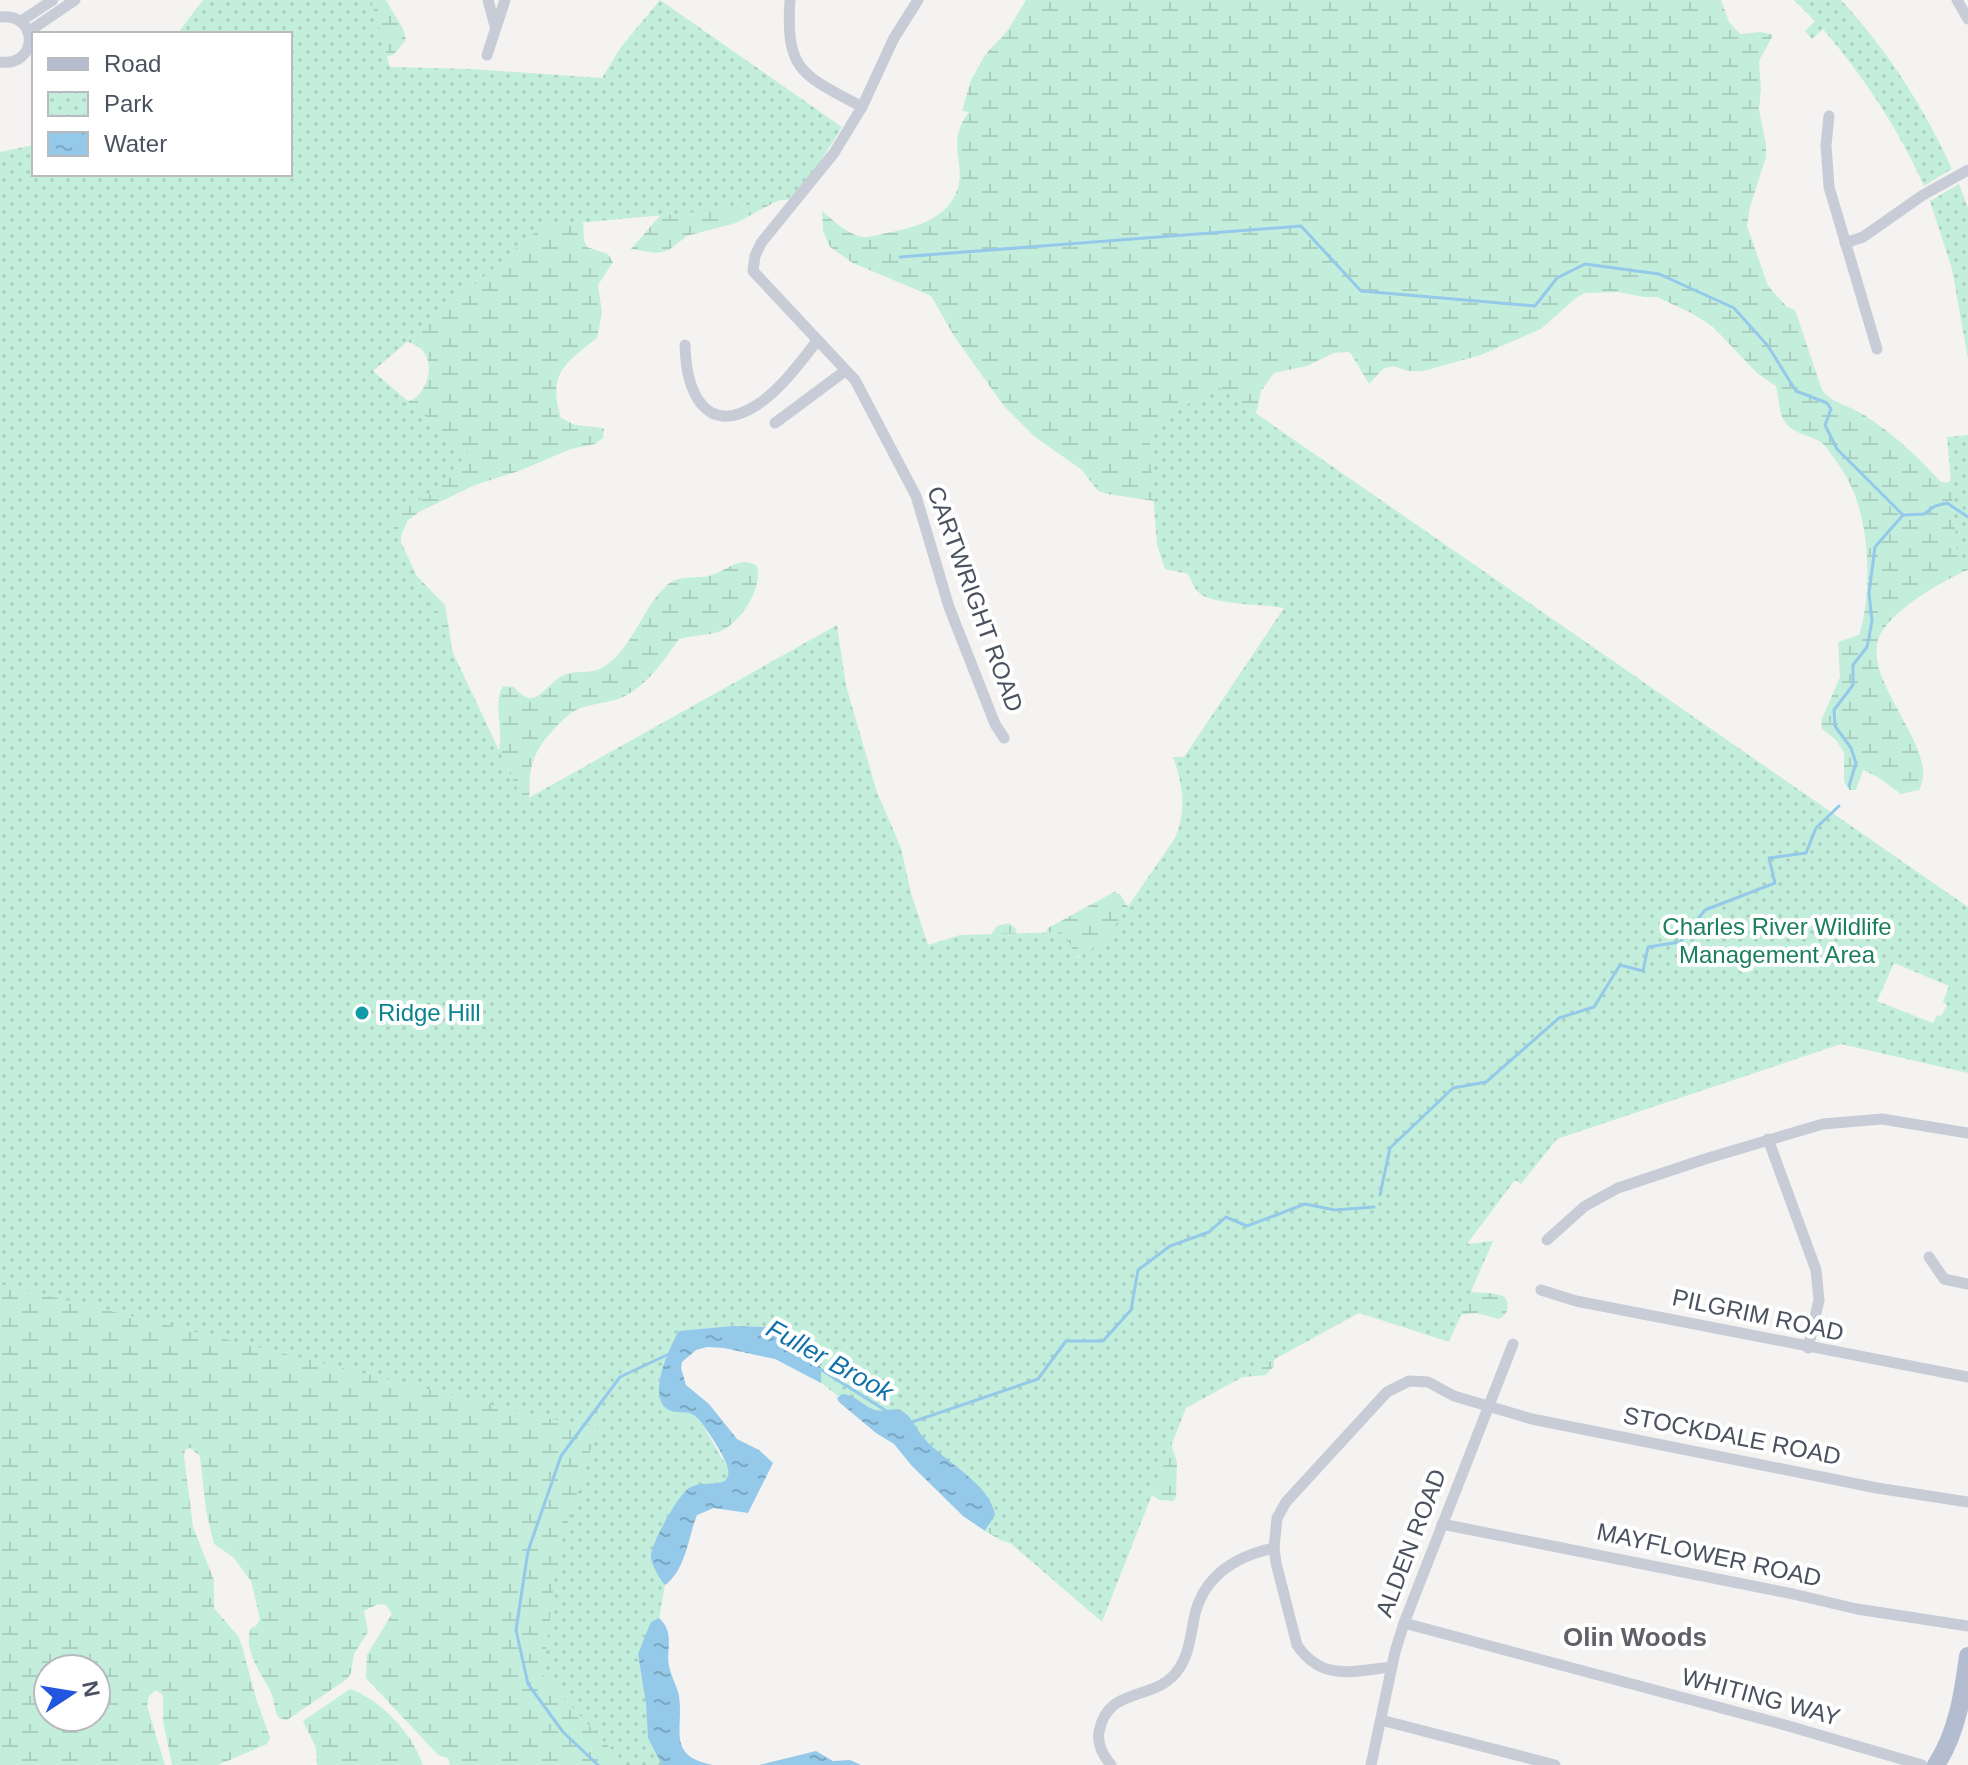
<svg xmlns="http://www.w3.org/2000/svg" width="1968" height="1765" font-family="Arial,sans-serif">
<defs>
<pattern id="wetland-marsh" width="20" height="14" patternUnits="userSpaceOnUse" patternTransform="scale(2)"><rect width="20" height="14" fill="#c4eedc"/><path d="M1 5h8M5 5V1M11 12h8M15 12V8" fill="none" stroke="#aacebf"/></pattern>
<pattern id="park-dots" width="8" height="8" patternUnits="userSpaceOnUse" patternTransform="scale(2)"><rect width="8" height="8" fill="#c4eedc"/><path d="M2 2h.1M6 6h.1" fill="none" stroke="#aacebf" stroke-width="1.8" stroke-linecap="round"/></pattern>
<pattern id="water-ripples" width="26" height="14" patternUnits="userSpaceOnUse" patternTransform="scale(2)"><rect width="26" height="14" fill="#94c9e9"/><path d="M2 4q2-2 4 0t4 0M15 11q2-2 4 0t4 0" fill="none" stroke="#7ba6c0"/></pattern>
</defs>
<rect width="100%" height="100%" fill="#f4f3f2"/>
<g fill="url(#wetland-marsh)" fill-rule="evenodd">
<polygon points="254,0 386,0 403,29 406,40 393,55 383,57 290,34"/>
<path d="M1026,0h695l8,22 11,12 21,-2 12,3 -14,26 2,28 -2,21 7,34v13l-16,50 -3,19 21,60 19,21 8,3 27,80c11,14 27,15 42,25 30,19 52,40 76,66l6,2 13,-7 9,28v66c-26,11 -69,36 -85,60 -31,44 60,118 36,160l-18,4 -22,-16 -16,-8 -7,20h-7l-5,-9v-28l-8,-13 -14,-11 -1,-8 19,-44 -2,-35 21,-7c14,-43 11,-117 -12,-157 -5,-10 -14,-21 -21,-31 -9,-12 -32,-11 -41,-25 -7,-10 -6,-25 -9,-36l-18,-12 -46,-48 -21,-13 -34,-16h-13l-26,-5 -33,1 -8,4 -36,32 -60,26 -58,16h-15l-15,-5 -10,3 -14,15 -19,-32 -16,1 -27,13 -33,7 -13,18 -4,19 -6,8 -97,83 -47,-7 -9,-3 -16,-21 -47,-33 -32,-32 -49,-69 -23,-40 -78,-33 -23,-16 -7,-16 -1,-20c10,9 27,24 41,26 6,1 13,-2 19,-3 27,-5 60,-12 73,-39 15,-29 -12,-50 14,-83l-7,-1 9,-31 14,-25 23,-25z"/>
<polygon points="779,200 736,223 687,236 669,250 657,253 631,249 664,211"/>
<path d="M583,222l1,18 3,7 21,7 5,8 -15,23 4,28 -5,25c-32,25 -50,36 -36,80l14,7 29,3 -1,10 -8,6 -24,5 -52,22 -44,14 -56,27 -11,8 -7,16v10l11,25 33,34 12,74 39,88c1,-9 4,-18 4,-27 1,-17 -6,-40 3,-54l11,1c22,27 30,-3 50,-12 10,-5 25,-1 36,-6 32,-17 40,-58 65,-82 14,-14 30,-7 47,-12 16,-5 28,-20 45,-9 6,22 -15,54 -34,64 -13,6 -30,5 -44,9 -14,20 -28,41 -49,54 -16,11 -35,9 -52,16 -9,4 -17,13 -24,20 -29,31 -25,50 -24,90l-530,-261 414,-159c14,-10 22,-37 6,-51 -5,-4 -12,-6 -18,-8l121,-116z"/>
<polygon points="1114,892 1120,894 1127,906 1135,906 1123,933 1082,955 1059,962 1041,940 1048,928"/>
<path d="M1009,923l7,6 1,8 448,353c13,5 27,0 40,7 5,9 3,17 -6,22l-23,-6 -24,3 -67,-25 -111,66v9l-8,9 -94,9 -3,54 8,24 -1,35 -3,4 -13,-1 -12,-7 -133,51 -13,-3 -17,-10 9,-11 -152,-126 -4,2 -17,-13v-15l-135,-37 -15,80h16l12,7 30,53 -78,87 14,27 -6,33 -5,2 8,145h-212l-2,-7 -10,-3 -72,-77 1,-23 25,-41 -6,-9 -8,-1 -14,7 4,21 -14,22 -3,19 -4,6 -60,41 -7,-1c-6,-7 -5,-15 -8,-24 -9,-21 -30,-43 -21,-67l5,-2 4,-7 -9,-38 -18,-24 -19,-13 -8,-33 -6,-55 -10,-8 -5,2 -1,6 9,71 21,53v28l24,28 4,10 14,52 14,40 -3,6 -49,21h-46l-9,-44v-26l-7,-5 -7,6 -2,10 18,59h-165v-712l980,-103 17,-24zM48,1669h48v48h-48z"/>
<path d="M350,1689c32,11 63,46 73,76h-106l-1,-17 -13,-27z"/>
</g>
<g fill="url(#park-dots)" fill-rule="evenodd">
<path d="M203,0h168l19,67 82,2 130,9 19,-31 39,-47 182,127 -25,40 -26,32 -93,13 -155,14 -170,145 95,82 -37,41 -42,23 134,284 314,-176 9,61 31,106 24,56 10,45 17,52 32,-10 104,-3 13,26 28,-18 70,-102c12,-30 8,-52 -2,-81h11l100,-149c-21,-4 -65,-3 -82,-13 -8,-5 -10,-14 -14,-21l-23,-5 -8,-24 -9,-113 67,-47 753,522v166l-127,-29 -284,95 -36,45 -6,-4 -48,64 26,-3 -44,101 -90,-29 -173,95 -84,214 -229,-197 -26,-31 -23,-22 -41,-21 -83,-7 -37,16c1,27 -6,47 21,64l11,-3 37,51 -3,12 -34,6 -34,38 -11,37 16,12 -7,41 -12,17 19,130h-40l-83,-89 14,-119 41,-131 -52,-8 -546,-134v-1132l34,-7v29h256v-140h-113zM1894,963l55,23 -6,16 4,3 -6,11 -4,-1 -4,8 -56,-22z"/>
<path d="M1794,0h47c46,50 83,107 111,169l-28,17c-26,-58 -60,-109 -101,-157l-11,10 -7,-8 10,-10z"/>
<polygon points="1959,184 1968,208 1968,359 1952,269 1930,201"/>
<polygon points="1968,435 1968,563 1959,573 1947,437"/>
</g>
<g fill="url(#water-ripples)">
<path d="M733,1326l35,1 45,26 8,15v15l-46,-24 -51,-11 -17,-1 -11,3 -14,12 -1,6 5,17 23,19 28,35 22,11 14,13 -25,50 -34,-5 -17,7c-9,22 -11,55 -32,70 -5,-5 -13,-20 -14,-27 -2,-12 28,-64 38,-70 12,-7 24,-2 36,-7 3,-5 4,-6 3,-12 0,-8 -26,-49 -33,-53 -8,-6 -15,-2 -24,-5 -27,-10 -1,-65 8,-80z"/>
<path d="M842,1394c14,1 21,12 33,16 11,3 20,-5 30,3 8,6 12,18 19,25 20,24 66,45 71,77l-10,16 -22,-15 -51,-50 -18,-22 -18,-11 -37,-31 -2,-4z"/>
<path d="M659,1618c16,14 7,31 10,48 2,10 8,20 10,30 5,34 -13,60 34,69h-51l-14,-27 -2,-35 -8,-49 13,-32z"/>
<polygon points="816,1751 833,1761 850,1760 861,1765 759,1765"/>
</g>
<g fill="none" stroke-linecap="round" stroke-linejoin="round">
<g stroke="#94c9e9" stroke-width="3">
<polyline points="900,257 1301,226 1361,291 1535,306 1557,278 1585,264 1659,274 1734,308 1768,346 1796,391 1827,403 1831,409 1825,425 1837,449 1903,515"/>
<polyline points="1849,786 1856,763 1851,748 1835,726 1834,710 1853,685 1853,665 1867,647 1872,621 1869,593 1875,547 1903,515 1924,514 1935,506 1947,503 1968,517"/>
<polyline points="1380,1195 1390,1148 1453,1088 1486,1082 1559,1018 1594,1007 1620,965 1643,971 1648,947 1680,942 1705,910 1775,883 1769,858 1806,853 1816,828 1839,806"/>
<polyline points="820,1369 888,1412"/>
<polyline points="912,1422 1038,1379 1066,1341 1103,1341 1131,1310 1138,1270 1170,1246 1209,1232 1226,1217 1247,1226 1305,1204 1335,1210 1374,1207"/>
<polyline points="598,1765 563,1732 528,1684 516,1630 528,1551 561,1456 620,1377 669,1354"/>
</g>
<g stroke="#c7ccd6" stroke-width="11">
<polyline points="488,0 495,26"/>
<path d="M790,0c-5,73 14,75 72,107"/>
<polyline points="918,0 894,38 862,107 834,153 761,243 755,256 753,271 855,380 916,496 949,607 995,724 1004,738"/>
<polyline points="1957,0 1968,19"/>
<path d="M0,17c39,-5 39,50 0,45"/>
<polyline points="21,21 53,0"/>
<polyline points="28,32 75,0"/>
<polyline points="487,55 505,0"/>
<polyline points="1829,116 1826,145 1829,187 1877,349"/>
<polyline points="1845,243 1863,237 1923,195 1968,170"/>
<path d="M685,345c1,44 19,94 72,60 24,-16 43,-42 60,-64"/>
<polyline points="775,423 845,371"/>
<polyline points="1768,1139 1816,1270 1819,1300 1808,1348"/>
<polyline points="1547,1240 1585,1206 1618,1188 1705,1159 1823,1124 1882,1119 1968,1133"/>
<polyline points="1929,1257 1944,1279 1968,1284"/>
<polyline points="1541,1290 1576,1301 1968,1377"/>
<polyline points="1442,1524 1793,1594 1857,1609 1968,1626"/>
<polyline points="1404,1623 1785,1725 1922,1765"/>
<path d="M1392,1667c-39,4 -70,15 -95,-22l-21,-82 -2,-15 3,-30 9,-16 101,-110 22,-11 19,1 26,14 78,23 345,69 91,14"/>
<polyline points="1381,1720 1555,1765"/>
<path d="M1111,1765c-8,-10 -14,-20 -12,-33 9,-49 59,-28 81,-65 10,-16 11,-35 15,-53 10,-39 42,-58 79,-66"/>
<polyline points="1371,1765 1395,1652 1404,1623 1513,1344"/>
</g>
<path stroke="#b4bdcf" stroke-width="18" d="M1936,1765c21,-32 27,-71 32,-109"/>
</g>
<circle fill="#0f9aa8" stroke="#fff" stroke-width="3" cx="362" cy="1013" r="8"/>
<g text-anchor="middle" stroke-width="8" stroke-linejoin="round" paint-order="stroke">
<g font-size="24" fill="#4b525f" stroke="#fff">
<text transform="translate(975 599) rotate(70)" y="8">CARTWRIGHT ROAD</text>
<text transform="translate(1758 1315) rotate(12)" y="8">PILGRIM ROAD</text>
<text transform="translate(1732 1436) rotate(11)" y="8">STOCKDALE ROAD</text>
<text transform="translate(1411 1543) rotate(-69)" y="8">ALDEN ROAD</text>
<text transform="translate(1709 1555) rotate(12)" y="8">MAYFLOWER ROAD</text>
<text transform="translate(1761 1697) rotate(15)" y="8">WHITING WAY</text>
</g>
<g font-size="24" fill="#1c7f5e" stroke="#fff">
<text x="1777" y="935">Charles River Wildlife<tspan x="1777" dy="28">Management Area</tspan></text>
</g>
<g font-size="24" fill="#0d838f" stroke="#fff" text-anchor="start">
<text x="378" y="1021">Ridge Hill</text>
</g>
<g font-size="26" font-style="italic" fill="#1371a9" stroke="#fff">
<text transform="translate(830 1360) rotate(29)" y="9">Fuller Brook</text>
</g>
<g font-size="26" font-weight="bold" fill="#5f6167" stroke="#fff">
<text x="1635" y="1646">Olin Woods</text>
</g>
</g>
<rect x="32" y="32" width="260" height="144" fill="#ffffff" stroke="#b7babf" stroke-width="2"/>
<rect x="48" y="58" width="40" height="12" fill="#b4bdcf" stroke="#b7babf" stroke-width="2"/>
<text x="104" y="72" font-size="24" fill="#4b525f">Road</text>
<rect x="48" y="92" width="40" height="24" fill="url(#park-dots)" stroke="#b7babf" stroke-width="2"/>
<text x="104" y="112" font-size="24" fill="#4b525f">Park</text>
<rect x="48" y="132" width="40" height="24" fill="url(#water-ripples)" stroke="#b7babf" stroke-width="2"/>
<text x="104" y="152" font-size="24" fill="#4b525f">Water</text>
<g transform="translate(72 1693) rotate(78)"><circle r="38" fill="#ffffff" stroke="#b7babf" stroke-width="2"/>
<path d="M0-6L14 30L0 20L-14 30Z" fill="#2356de"/>
<text y="-12" font-size="22" font-weight="bold" text-anchor="middle" fill="#4b525f">N</text>
</g>
</svg>
